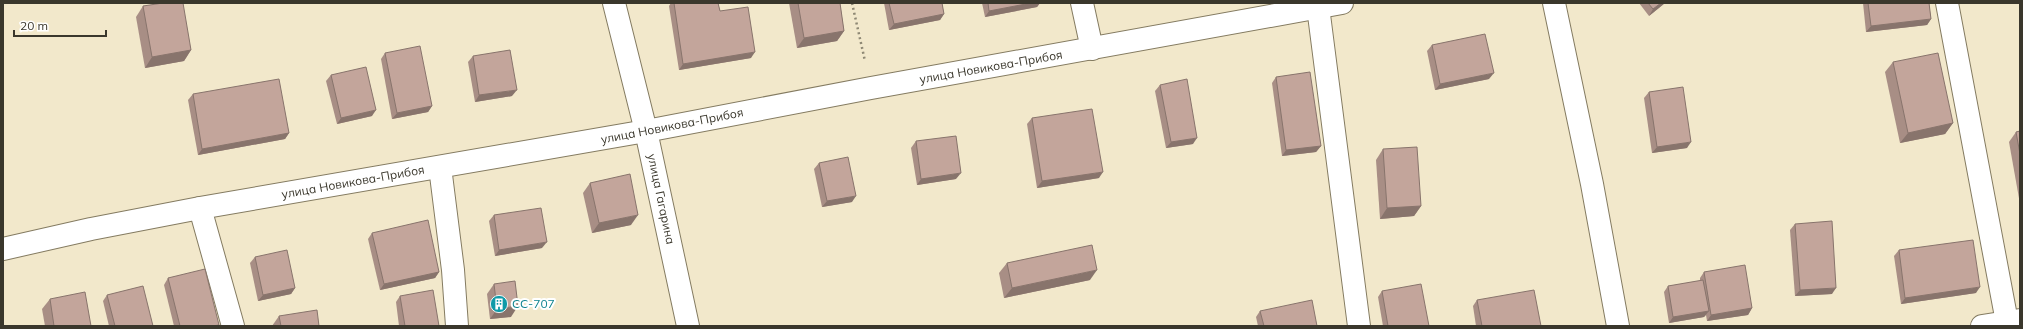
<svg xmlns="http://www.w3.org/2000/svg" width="2023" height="329" font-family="Mulish,sans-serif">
<rect width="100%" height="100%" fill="#f2e8cb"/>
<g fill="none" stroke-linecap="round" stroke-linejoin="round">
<defs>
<g id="minor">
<polyline points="614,3 646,131 688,326"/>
<polyline points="1082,3 1092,49"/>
<polyline points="1554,3 1592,184 1618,326"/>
<polyline points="1947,3 2007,322"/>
<polyline points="1318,7 1359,326"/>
<polyline points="440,167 453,270 457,326"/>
<polyline points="200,208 233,326"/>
<polyline points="3,249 91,229 200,208 646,131 871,88 1342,3"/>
<polyline points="1982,326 2020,320"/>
</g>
</defs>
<use href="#minor" stroke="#847b61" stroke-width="24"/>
<polyline stroke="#8e8874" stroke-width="2.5" stroke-dasharray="2 3" stroke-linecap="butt" points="852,3 865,61"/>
<use href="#minor" stroke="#fff" stroke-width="22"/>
</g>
<g fill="#a88e85">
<polygon points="671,3 718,3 720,11 751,58 679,70 669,6"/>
<polygon points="789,3 840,3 844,31 837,41 797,48"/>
<polygon points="884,3 942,3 944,14 940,20 889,30"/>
<polygon points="982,3 1040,3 1037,7 985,17"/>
<polygon points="1639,3 1665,3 1649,16"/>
<polygon points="1863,3 1929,3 1931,19 1927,25 1866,32"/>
<polygon points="143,6 191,50 184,61 145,68 136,17"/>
<polygon points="1432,45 1489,79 1435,90 1427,51"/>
<polygon points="385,53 432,106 428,112 392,119 381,59"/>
<polygon points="473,56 512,96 475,102 468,62"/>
<polygon points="1893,62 1953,123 1945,134 1900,143 1885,72"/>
<polygon points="331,75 372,116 337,124 326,81"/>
<polygon points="1276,77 1321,146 1316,152 1282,156 1272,83"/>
<polygon points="1160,85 1193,144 1166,148 1155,91"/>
<polygon points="1649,92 1687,148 1652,153 1644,98"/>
<polygon points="193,94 289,133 285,139 198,155 188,100"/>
<polygon points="1032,118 1099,178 1037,188 1027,124"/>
<polygon points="2020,131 2020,204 2009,142 2016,132"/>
<polygon points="916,141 956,179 917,185 911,148"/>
<polygon points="1383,149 1421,206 1414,216 1380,219 1376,160"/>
<polygon points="819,163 852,202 822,207 814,169"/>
<polygon points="590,183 631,225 592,233 583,193"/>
<polygon points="494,215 542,248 495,256 489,221"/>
<polygon points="1795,224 1832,294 1795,296 1790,230"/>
<polygon points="372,233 439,272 435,278 380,290 368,239"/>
<polygon points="1899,250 1976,293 1901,304 1894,256"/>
<polygon points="255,257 295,288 291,294 258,301 250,263"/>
<polygon points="1007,263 1090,280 1004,298 999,273"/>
<polygon points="1704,272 1752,308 1748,315 1707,321 1706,315 1704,317 1669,323 1664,292 1668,286 1700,281 1700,278"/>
<polygon points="168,278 218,326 174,326 164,285"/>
<polygon points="494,284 511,317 490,319 487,294"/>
<polygon points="1382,291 1429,326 1383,326 1378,297"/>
<polygon points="107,295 153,326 109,326 103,301"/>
<polygon points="400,296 439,326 399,326 396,302"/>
<polygon points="50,299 91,326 45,326 42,309"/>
<polygon points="1477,300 1541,326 1476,326 1473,306"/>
<polygon points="1260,311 1317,326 1258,326 1256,317"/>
<polygon points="279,316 319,326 272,326"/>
</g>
<g fill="#88746c">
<polygon points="1031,3 1040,3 1037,7 985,17 989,11"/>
<polygon points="1661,3 1665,3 1649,16 1653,9"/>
<polygon points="944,14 940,20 889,30 894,24"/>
<polygon points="1931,19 1927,25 1866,32 1871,26"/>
<polygon points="844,31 837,41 797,48 804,38"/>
<polygon points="191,50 184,61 145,68 152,57"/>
<polygon points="755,52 751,58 679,70 683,64"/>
<polygon points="1494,73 1489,79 1435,90 1440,84"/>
<polygon points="517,90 512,96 475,102 479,95"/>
<polygon points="432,106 428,112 392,119 397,113"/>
<polygon points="376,110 372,116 337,124 341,118"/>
<polygon points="1953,123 1945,134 1900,143 1908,133"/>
<polygon points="289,133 285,139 198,155 202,149"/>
<polygon points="1197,138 1193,144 1166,148 1171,142"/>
<polygon points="1691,142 1687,148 1652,153 1657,147"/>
<polygon points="1321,146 1316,152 1282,156 1286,150"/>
<polygon points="1103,172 1099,178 1037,188 1042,181"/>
<polygon points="961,173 956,179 917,185 921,179"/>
<polygon points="856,196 852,202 822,207 827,201"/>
<polygon points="1421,206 1414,216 1380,219 1387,208"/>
<polygon points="638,215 631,225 592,233 599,223"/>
<polygon points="547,242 542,248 495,256 499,250"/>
<polygon points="1097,270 1090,280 1004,298 1012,288"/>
<polygon points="439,272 435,278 380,290 384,284"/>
<polygon points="1980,287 1976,293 1901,304 1905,298"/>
<polygon points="295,288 291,294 258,301 263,295"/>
<polygon points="1836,288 1832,294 1795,296 1800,290"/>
<polygon points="518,306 511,317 490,319 497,309"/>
<polygon points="1752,308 1748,315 1707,321 1711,315"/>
<polygon points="1709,311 1704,317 1669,323 1673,317"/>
</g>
<g fill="#c3a59b" stroke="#88746c">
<polygon points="163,3 183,3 191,50 152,57 143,6"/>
<polygon points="674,3 718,3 720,11 748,7 755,52 683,64"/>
<polygon points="798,3 840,3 844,31 804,38"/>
<polygon points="889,3 942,3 944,14 894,24"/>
<polygon points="988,3 1031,3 989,11"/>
<polygon points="1648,3 1661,3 1653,9"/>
<polygon points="1868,3 1929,3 1931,19 1871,26"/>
<polygon points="1485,34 1494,73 1440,84 1432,45"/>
<polygon points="420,46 432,106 397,113 385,53"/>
<polygon points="510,50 517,90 479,95 473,56"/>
<polygon points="1938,53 1953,123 1908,133 1893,62"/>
<polygon points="366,67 376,110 341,118 331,75"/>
<polygon points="1310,72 1321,146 1286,150 1276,77"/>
<polygon points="279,79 289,133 202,149 193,94"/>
<polygon points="1187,79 1197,138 1171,142 1160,85"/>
<polygon points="1683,87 1691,142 1657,147 1649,92"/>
<polygon points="1092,109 1103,172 1042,181 1032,118"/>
<polygon points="2020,131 2020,154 2016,132"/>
<polygon points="956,136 961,173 921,179 916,141"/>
<polygon points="1417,147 1421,206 1387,208 1383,149"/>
<polygon points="848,157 856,196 827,201 819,163"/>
<polygon points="630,174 638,215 599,223 590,183"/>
<polygon points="541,208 547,242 499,250 494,215"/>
<polygon points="428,220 439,272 384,284 372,233"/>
<polygon points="1832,221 1836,288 1800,290 1795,224"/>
<polygon points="1973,240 1980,287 1905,298 1899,250"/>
<polygon points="1092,245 1097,270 1012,288 1007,263"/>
<polygon points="287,250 295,288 263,295 255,257"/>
<polygon points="1745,265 1752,308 1711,315 1704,272"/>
<polygon points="205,269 219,325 213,326 180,326 168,278"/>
<polygon points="1703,280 1709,311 1673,317 1668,286"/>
<polygon points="515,281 518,306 497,309 494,284"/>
<polygon points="1421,284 1429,326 1388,326 1382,291"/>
<polygon points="143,286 153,326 115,326 107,295"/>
<polygon points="433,290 439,326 405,326 400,296"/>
<polygon points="1534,290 1541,326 1482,326 1477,300"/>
<polygon points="85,292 91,326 54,326 50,299"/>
<polygon points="1312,300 1317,326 1264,326 1260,311"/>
<polygon points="317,310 319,326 281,326 279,316"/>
</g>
<defs>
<symbol id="building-disc" viewBox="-11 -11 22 22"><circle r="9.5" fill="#0f9aa8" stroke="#fff"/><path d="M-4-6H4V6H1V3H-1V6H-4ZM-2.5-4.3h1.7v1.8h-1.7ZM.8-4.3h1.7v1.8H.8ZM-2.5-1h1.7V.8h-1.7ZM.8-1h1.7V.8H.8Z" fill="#fff"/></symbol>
</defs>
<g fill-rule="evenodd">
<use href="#building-disc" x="489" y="294" width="20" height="20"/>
</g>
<g text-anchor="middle" stroke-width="4" stroke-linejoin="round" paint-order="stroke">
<g font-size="12" fill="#3a372c" stroke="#fff">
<text transform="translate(991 67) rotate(-10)" y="4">улица Новикова-Прибоя</text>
<text transform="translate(672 126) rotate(-11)" y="4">улица Новикова-Прибоя</text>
<text transform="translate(353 182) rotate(-10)" y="4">улица Новикова-Прибоя</text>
<text transform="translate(661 199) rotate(78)" y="4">улица Гагарина</text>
</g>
<g font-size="12" fill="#0d838f" stroke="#fff" text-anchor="start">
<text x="512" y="308">СС-707</text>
</g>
</g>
<rect width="2023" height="329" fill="none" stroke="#3a372c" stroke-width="8"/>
<path d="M14 30v6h92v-6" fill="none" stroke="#3a372c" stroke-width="2"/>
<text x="20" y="30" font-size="12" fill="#3a372c" stroke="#ffffff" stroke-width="3" paint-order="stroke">20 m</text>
</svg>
